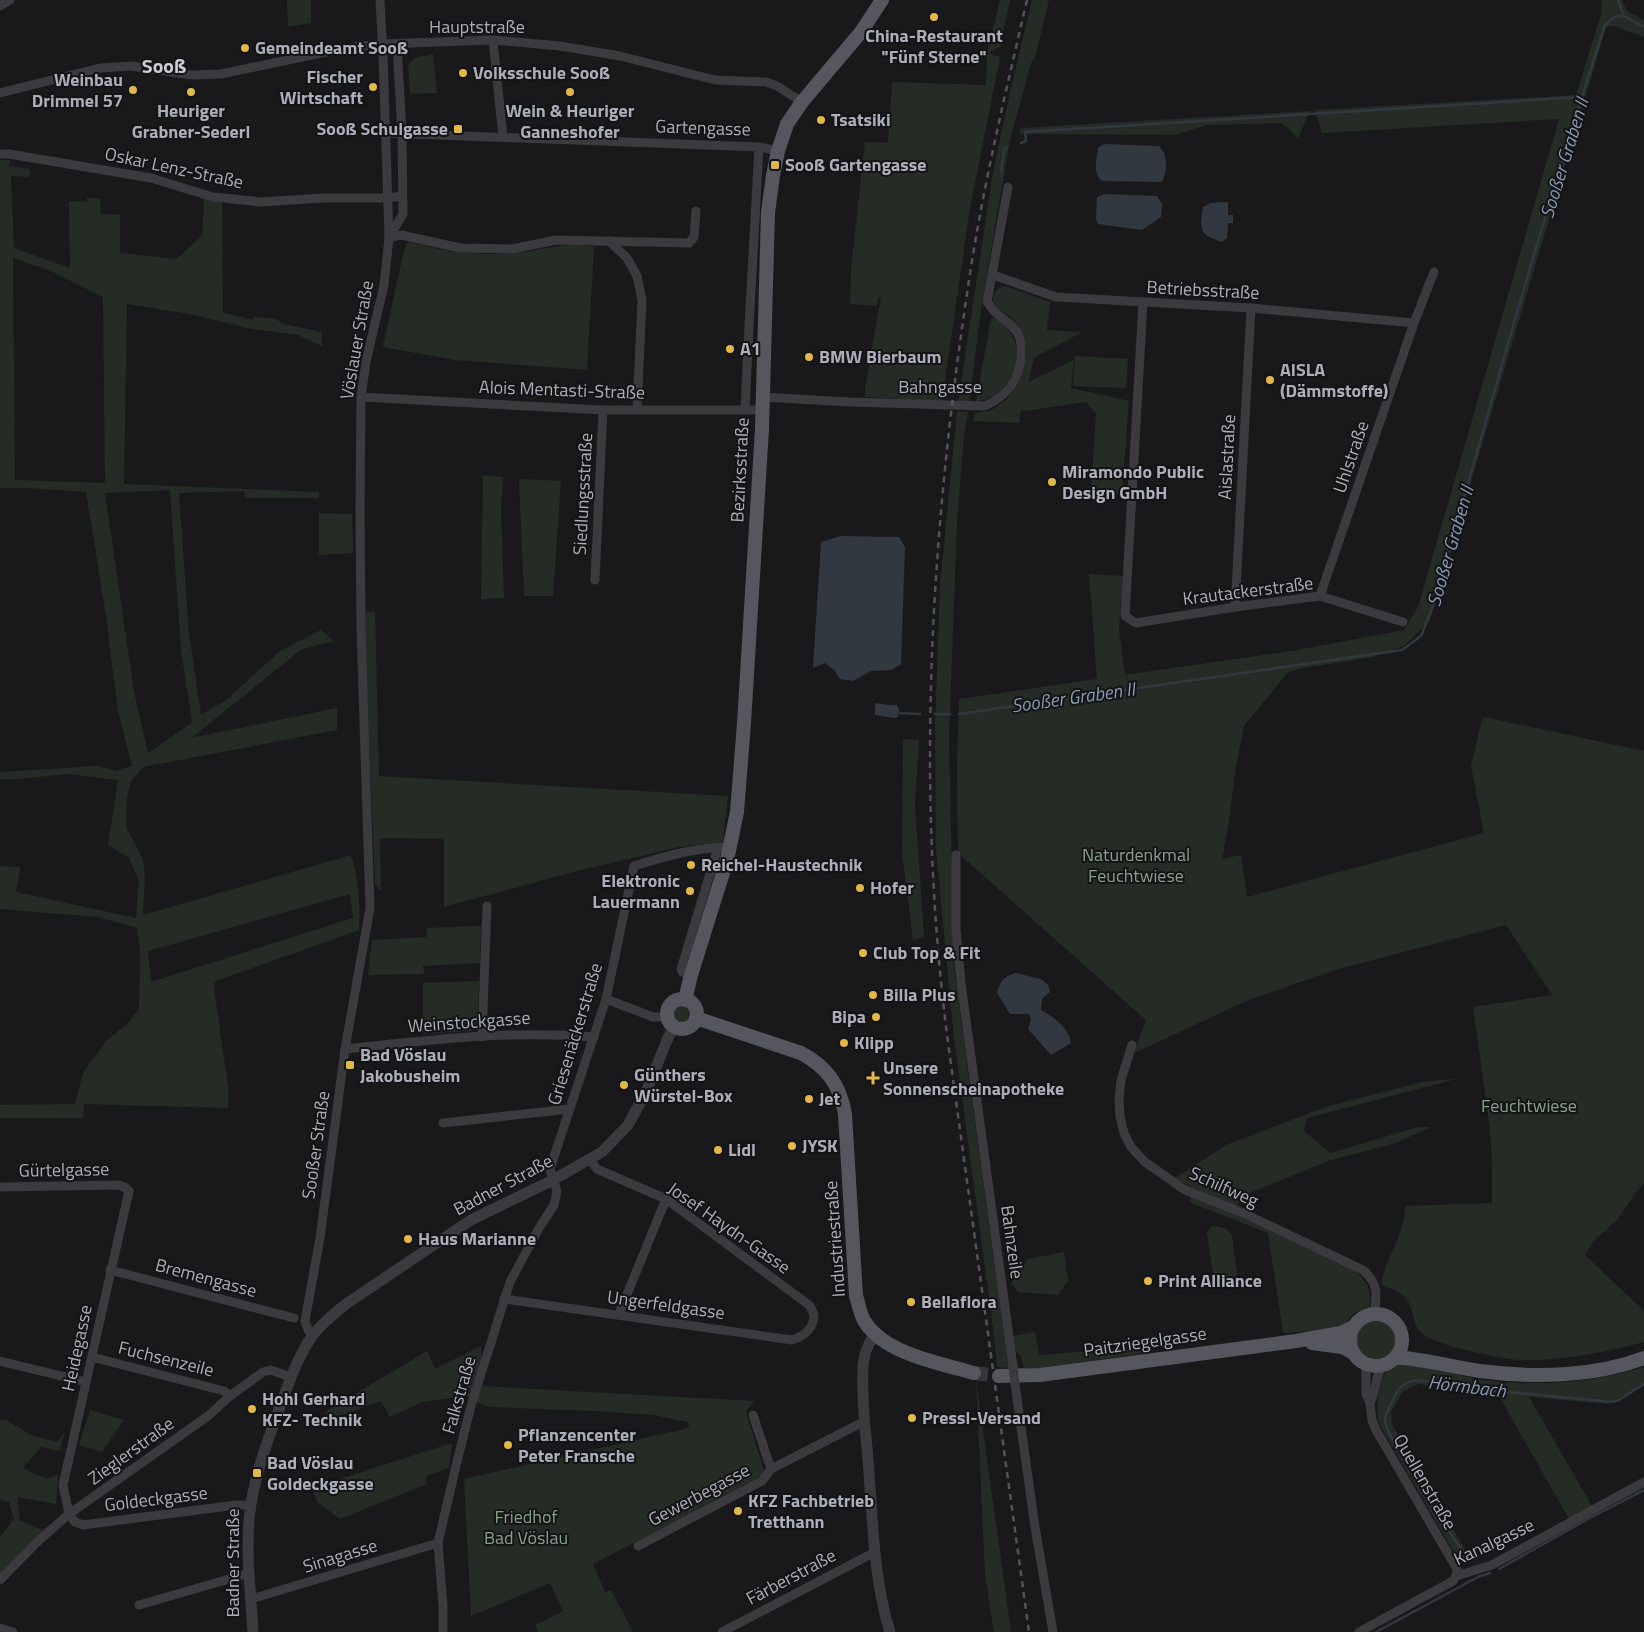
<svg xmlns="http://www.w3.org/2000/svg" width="1644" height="1632" font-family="'Titillium Web',sans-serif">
<rect width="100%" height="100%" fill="#19191b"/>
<g fill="#252c26" fill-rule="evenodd">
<polygon points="287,0 311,0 311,23 288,27"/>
<polygon points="1000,0 1010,0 1000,47 988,53 1000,57 970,208 942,401 865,397 865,388 881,297 878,297 877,306 850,304 851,269 865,142 888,143 892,82 986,85 987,53"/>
<polygon points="1032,0 1049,0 1035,58 1031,63 1010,140 982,303 969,403 958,403 993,172 1011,88"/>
<path d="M1602,0h20l5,11 17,9v17l-31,-11 -7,1 -176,593 -26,26 -31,11 -69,11 -16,4 -44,54 -8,41 -8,60 -6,32 19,-4 6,42 237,-64 -13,-67 9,-39 4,-10 160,34v432l-8,9 -18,27 -25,23 -8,13 59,56v31c-38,10 -78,18 -117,18 -22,0 -44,-6 -65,-11 -9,-2 -32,-9 -39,-15 -10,-7 -9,-20 -14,-31 -4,-10 -18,-14 -28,-19 5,-27 24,-50 24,-78l87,-3v-39l-2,-35 -17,-122 79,-12 -46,-70 -171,45 -84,29 -117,54 12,-33 -188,-167 -1,-84 2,-70 138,-20 -8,-105 34,2 -4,54 6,45 167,-24 112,-21 14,-23 141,-488 -237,14 -7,-23 261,-15 25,-81z"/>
<polygon points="433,54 437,93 410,94 408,64 415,58"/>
<polygon points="1310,111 1298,138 1282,123 1207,125 1175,135 1019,134 1020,128"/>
<path d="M0,160h10l-1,6 21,3 -1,8 -18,-1 3,72 56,20 -1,-67 18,1v-4h13l1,16 19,1v38l57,6 25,-24 2,-36 18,3 1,111 31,7v-3l22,2 8,5 38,8v14l-24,-11 -46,-6 -62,-15 -63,-10 -3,180 195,8v6h-74l-1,-7 -65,2 10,140 12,82 25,-15 54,-49 41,-21 13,11 -32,8 -111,89 146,-30v22l-194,37 -12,14 -4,16 -1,18 1,14 16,30 2,19 -2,37 208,-60c8,26 9,48 8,75l-146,52 16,111 -1,15 -144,-4 -1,14h-83v-13l75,-1 8,-31 23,-32 20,-16 13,-16 1,-56 -3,-25 -39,-11 -98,-8v-43l20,1 -4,25 120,26 3,-38 -10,-22 -21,-13 10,-65 -49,-6 -53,5h-16v-7l97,-6 20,5 15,-5 -14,-55 -12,-95 -20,-124 -58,-4h-28zM13,258l38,13 52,26 2,186 -90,-3zM170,490l11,160 11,73 -44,30 -14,-61 -29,-199zM350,894l3,24 -202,64 -3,-31z"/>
<polygon points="408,242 453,252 485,254 509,254 574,244 594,247 587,370 455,360 383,347 404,250"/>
<path d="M1005,286l45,16 -3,28 35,2 -48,26 -6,24 46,-22 -3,28 58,13 -7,93 -31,-2 5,-78 -10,-12 -62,9 -3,-1 -2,13 -46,-2 2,-8c6,-1 13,-1 18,-4 27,-14 42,-52 27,-80 -1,-3 -4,-7 -6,-9 -6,-7 -20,-10 -21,-21 0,-9 6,-11 12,-13z"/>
<path d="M991,318c6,0 9,3 13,7 27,26 8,72 -28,77z"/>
<polygon points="1075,356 1128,359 1126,388 1073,386"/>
<polygon points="957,411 968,412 964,435 957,521 949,738 954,969 994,1262 999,1281 1010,1368 997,1367 993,1327 954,1038 936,850 935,726 940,585"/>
<polygon points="483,475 503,477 501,510 504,598 481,599"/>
<polygon points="519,479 561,481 553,596 524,596"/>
<polygon points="319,513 352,514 353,553 319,555"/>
<polygon points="375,611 379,776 728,796 723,842 679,847 573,872 444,907 444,839 380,838 381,891 375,884 364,613"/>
<polygon points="903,739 919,740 915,805 924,937 913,940 902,853"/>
<polygon points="481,926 480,963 423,966 424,974 368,975 372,940 426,937 427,928"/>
<polygon points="479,981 477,1025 471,1031 423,1034 423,983"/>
<circle cx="682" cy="1014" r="9"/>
<polygon points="1460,1078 1307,1118 1304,1131 1330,1153 1418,1127 1431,1127 1396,1143 1331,1160 1245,1195 1235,1207 1211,1198 1175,1178 1226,1145 1328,1106 1423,1082"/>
<polygon points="1191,1197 1293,1238 1354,1268 1368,1286 1370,1297 1369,1307 1353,1314 1343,1326 1334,1330 1283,1333 1268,1233 1189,1202"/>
<polygon points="1215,1226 1225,1228 1232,1236 1238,1281 1236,1283 1215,1287 1207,1232 1211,1227"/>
<polygon points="1064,1252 1068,1281 1058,1295 1018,1292 1011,1283 1028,1259"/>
<circle cx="1375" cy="1340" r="20"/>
<polygon points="1035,1332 1039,1355 1144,1347 1144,1353 1041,1368 1024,1368 1021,1356 1016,1352 1013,1336"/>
<polygon points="481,1346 483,1386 754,1401 746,1412 765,1474 692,1513 593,1564 605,1592 611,1590 633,1632 538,1632 535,1625 563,1611 550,1583 471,1616 464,1479 689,1428 688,1422 653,1415 593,1411 492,1407 482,1405 466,1396 422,1402 390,1417 381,1401 329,1420 325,1412 427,1351 435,1369"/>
<path d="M1413,1363c24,6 47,13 71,17 53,7 109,3 160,-13v18l-24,15 -13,4 -78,-7 63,109 -23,13 -70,-123 -80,-12 -16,7 -12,21 1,12 79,136 -7,4 -12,-15 -73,-125c-2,-12 -2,-20 0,-32 3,-23 12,-27 34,-29z"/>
<polygon points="976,1380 1011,1632 994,1632 985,1574"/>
<polygon points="90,1410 124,1420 102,1452 79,1445"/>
<polygon points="0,1420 6,1420 33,1436 57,1442 65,1432 60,1451 41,1447 23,1468 47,1479 58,1474 56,1504 17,1497 20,1521 43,1530 0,1575 0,1537 14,1519 9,1502 0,1500"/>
<polygon points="452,1443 449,1468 426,1476 427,1484 340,1519 317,1502 312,1488"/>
</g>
<g fill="#323840">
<path d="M1104,144l55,2c10,10 8,25 3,36l-60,-1c-10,-9 -5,-22 -4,-33z"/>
<polygon points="1105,194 1157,196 1162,204 1161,217 1142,230 1098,224 1096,219 1097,197"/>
<path d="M1222,202h6v13h5v8h-5l-1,15 -5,4c-24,-8 -22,-12 -19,-35l8,-4z"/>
<polygon points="841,536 899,537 905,547 901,664 891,670 871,671 853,681 840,679 835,671 825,663 813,668 821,542"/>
<polygon points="875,703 889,705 897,705 899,710 898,717 894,718 875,715"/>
<path d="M1016,973l25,6 7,6 2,7 -8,7 -1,11c12,6 29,19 30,33l-20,12 -23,-26 3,-10 -2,-5h-19l-13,-21c3,-12 7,-17 19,-20z"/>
</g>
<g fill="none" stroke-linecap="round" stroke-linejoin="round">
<g stroke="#323840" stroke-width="2.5">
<polyline points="1618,0 1624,16 1644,27"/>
<polyline points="1021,143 1026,141 1025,132 1581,97"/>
<polyline points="1001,172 1004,149 1007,148"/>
<polyline points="898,713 920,714"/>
<polyline points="935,714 950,714"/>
<path d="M959,714l443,-64 19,-14 14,-35c54,-192 108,-385 170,-576l9,-8 10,-1"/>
<path d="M1469,1561l-41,-61 -2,-9c-10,-15 -38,-53 -41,-69 -1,-6 4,-13 6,-18 10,-28 28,-27 53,-18l168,16 7,-2 25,-16"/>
<polyline points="1499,1569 1586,1520 1644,1490"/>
<polyline points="1376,1632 1478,1577 1490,1573"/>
</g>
<polyline stroke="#36373b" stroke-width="14" stroke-dasharray="14 7" stroke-linecap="butt" points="974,1373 999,1376"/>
<g stroke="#3a3a3f" stroke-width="9">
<polyline points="0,6 10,0"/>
<polyline points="493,40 503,137"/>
<polyline points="0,93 100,68 131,66 191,75 221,74 345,48 382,44 493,40 560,46 620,56 715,80 766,82 777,86 802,102"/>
<polyline points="386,133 759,147 778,151"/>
<polyline points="0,154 9,154 151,178 213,197 262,202 322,198 387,198 402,196"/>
<polyline points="389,237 403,214 402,133 397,44"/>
<polyline points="389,238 401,235 460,248 512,249 556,240 689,243 694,237 696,211"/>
<polyline points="609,241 627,258 637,276 642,300 637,410"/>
<polyline points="993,275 1056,297 1251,308 1414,323"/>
<polyline points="1143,302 1125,616 1136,623 1235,607 1320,596 1403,622"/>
<polyline points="361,397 603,410 762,410"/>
<path d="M763,397l86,5 136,4c21,-10 33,-23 36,-47 0,-7 1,-16 -2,-23 -5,-12 -16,-16 -25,-25 -2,-2 -4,-6 -7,-9l21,-115"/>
<polyline points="745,410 749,326 759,147"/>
<polyline points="595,580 603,410"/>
<polyline points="1320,596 1414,323 1434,272"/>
<polyline points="1235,607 1251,308"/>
<polyline points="956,855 956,930 961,983 1013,1366"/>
<polyline points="691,975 682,972 681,969 718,847"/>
<polyline points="606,999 653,1017 667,1017"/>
<polyline points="482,1037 487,906"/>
<path d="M1132,1045l-11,35 -2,20 1,17 4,16 7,14 14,15 40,28 58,23 120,57c16,14 14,25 11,44"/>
<path d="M345,1049c83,-9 166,-19 249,-12"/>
<polyline points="443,1123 570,1109"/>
<polyline points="0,1187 119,1185 126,1188 129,1191 63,1485 69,1514 75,1522 83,1525 236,1505 251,1505"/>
<polyline points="110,1270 294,1318"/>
<path d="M504,1299l288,41c16,-5 29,-19 17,-35l-143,-106 -69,-30 -7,-9"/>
<polyline points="619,1314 666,1199"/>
<polyline points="313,1335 308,1330 305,1321 320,1238 345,1049 370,908 361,629 360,508 361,397 366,362 384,285 389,238 383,55 380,0"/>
<polyline points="92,1357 224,1391 230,1396"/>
<polyline points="0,1361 86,1382"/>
<polyline points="1366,1364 1366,1394 1370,1403 1372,1420 1376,1430 1457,1569 1456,1576"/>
<polyline points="1015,1384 1035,1527 1053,1632"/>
<path d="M1370,1403c6,-12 5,-25 12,-37"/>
<polyline points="753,1415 771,1469 865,1421"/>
<polyline points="638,1546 762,1481 771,1469"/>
<polyline points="0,1580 36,1543 69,1514 208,1416 230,1396 263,1372 271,1370 291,1377"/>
<polyline points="251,1599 438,1543"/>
<polyline points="139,1605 250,1573"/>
<polyline points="0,1628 13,1632"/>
<path d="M443,1632v-26l-5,-63 17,-73 16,-64 39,-124 29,-54 15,-23 3,-14 -7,-22 56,-170 28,-133c32,-10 63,-19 97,-19"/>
<polyline points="722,1632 875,1552"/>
<polyline points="1359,1632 1453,1581 1456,1576 1492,1565 1644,1482"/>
</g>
<g stroke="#3a3a3f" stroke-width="11">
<path d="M875,1334c-8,11 -12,22 -12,35 -2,33 4,71 6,104 4,53 5,108 21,159"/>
<path d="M253,1632c-2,-36 -7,-74 -4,-111 3,-40 18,-79 32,-117 9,-24 17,-48 32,-69 9,-12 21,-21 33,-31l125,-84 82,-40 49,-28 26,-27 17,-31 23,-56 6,-11"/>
</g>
<g stroke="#56575e" stroke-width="14">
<circle cx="682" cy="1014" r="15"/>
<polyline points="685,1000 691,975 727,860 737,812 744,723 762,429 768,213 773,175 778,151 787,124 802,102 861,32 882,0"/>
<path d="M696,1018l105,35c26,14 39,32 44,61l11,182c3,8 4,19 9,26 20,32 75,41 109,51"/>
<circle cx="1376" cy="1340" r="26"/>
<polyline points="1312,1343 1342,1347 1352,1352"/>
<path d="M1395,1358h10c25,3 50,9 75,13 53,7 114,6 164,-13"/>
<polyline points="999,1376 1040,1375 1296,1341 1341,1333 1353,1327"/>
</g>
<path stroke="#53545a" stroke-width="2.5" stroke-dasharray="6 5" stroke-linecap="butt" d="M1027,0c-22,95 -45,190 -59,287 -38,251 -53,510 -19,763l80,582"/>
<polyline stroke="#3a3a3f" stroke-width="9" points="1013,1366 1015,1384"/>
</g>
<g fill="#e2b949" stroke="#141416" stroke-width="2">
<circle cx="934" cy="17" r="5"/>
<circle cx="245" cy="48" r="5"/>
<circle cx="463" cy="73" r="5"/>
<circle cx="373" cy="87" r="5"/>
<circle cx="133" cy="90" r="5"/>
<circle cx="191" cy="92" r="5"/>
<circle cx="570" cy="92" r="5"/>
<circle cx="821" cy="120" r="5"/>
<rect x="453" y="124" width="10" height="10" rx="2.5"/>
<rect x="770" y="160" width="10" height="10" rx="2.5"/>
<circle cx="730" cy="349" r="5"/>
<circle cx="809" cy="357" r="5"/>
<circle cx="1270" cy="380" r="5"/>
<circle cx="1052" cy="482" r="5"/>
<circle cx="691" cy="865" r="5"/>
<circle cx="860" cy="888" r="5"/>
<circle cx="690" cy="891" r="5"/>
<circle cx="863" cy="953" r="5"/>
<circle cx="873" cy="995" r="5"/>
<circle cx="876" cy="1017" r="5"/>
<circle cx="844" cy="1043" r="5"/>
<rect x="345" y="1060" width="10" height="10" rx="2.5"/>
<path d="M870.5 1070.5h5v5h5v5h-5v5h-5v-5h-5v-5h5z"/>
<circle cx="624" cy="1085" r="5"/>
<circle cx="809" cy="1099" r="5"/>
<circle cx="792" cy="1146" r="5"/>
<circle cx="718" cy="1150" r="5"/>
<circle cx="408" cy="1239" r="5"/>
<circle cx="1148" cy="1281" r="5"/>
<circle cx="911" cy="1302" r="5"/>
<circle cx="252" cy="1409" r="5"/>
<circle cx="912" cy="1418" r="5"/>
<circle cx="508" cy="1445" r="5"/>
<rect x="252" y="1468" width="10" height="10" rx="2.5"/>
<circle cx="738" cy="1511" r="5"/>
</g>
<g text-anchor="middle" stroke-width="4" stroke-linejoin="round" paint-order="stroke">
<g font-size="18" fill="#acafb9" stroke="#141416">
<text x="477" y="33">Hauptstraße</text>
<text transform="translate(703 128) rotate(2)" y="6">Gartengasse</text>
<text transform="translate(174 168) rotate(12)" y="6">Oskar Lenz-Straße</text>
<text transform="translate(1203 290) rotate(3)" y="6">Betriebsstraße</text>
<text transform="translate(357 340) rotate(-80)" y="6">Vöslauer Straße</text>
<text x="940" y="393">Bahngasse</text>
<text transform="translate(562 390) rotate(2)" y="6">Alois Mentasti-Straße</text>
<text transform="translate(1227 457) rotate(-87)" y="6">Aislastraße</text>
<text transform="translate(1351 457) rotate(-71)" y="6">Uhlstraße</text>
<text transform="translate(740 470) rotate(-87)" y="6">Bezirksstraße</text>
<text transform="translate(583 494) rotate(-87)" y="6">Siedlungsstraße</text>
<text transform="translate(1248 591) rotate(-7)" y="6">Krautackerstraße</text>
<text transform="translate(469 1022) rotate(-4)" y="6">Weinstockgasse</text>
<text transform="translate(575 1034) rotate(-73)" y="6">Griesenäckerstraße</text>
<text transform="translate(316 1145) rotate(-82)" y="6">Sooßer Straße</text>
<text transform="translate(64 1170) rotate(-1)" y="6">Gürtelgasse</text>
<text transform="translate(503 1185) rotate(-28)" y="6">Badner Straße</text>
<text transform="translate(1224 1187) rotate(24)" y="6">Schilfweg</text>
<text transform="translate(729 1228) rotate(35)" y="6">Josef Haydn-Gasse</text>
<text transform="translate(835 1239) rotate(-94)" y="6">Industriestraße</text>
<text transform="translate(1012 1242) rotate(82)" y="6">Bahnzeile</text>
<text transform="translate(206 1278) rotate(15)" y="6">Bremengasse</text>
<text transform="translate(666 1305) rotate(8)" y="6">Ungerfeldgasse</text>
<text transform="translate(1145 1342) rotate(-8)" y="6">Paitzriegelgasse</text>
<text transform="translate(77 1348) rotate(-78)" y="6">Heidegasse</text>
<text transform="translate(166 1359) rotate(14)" y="6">Fuchsenzeile</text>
<text transform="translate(459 1395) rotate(-74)" y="6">Falkstraße</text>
<text transform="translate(131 1451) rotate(-36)" y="6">Zieglerstraße</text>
<text transform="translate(1425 1482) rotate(60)" y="6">Quellenstraße</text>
<text transform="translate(699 1495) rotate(-28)" y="6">Gewerbegasse</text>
<text transform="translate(156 1499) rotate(-7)" y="6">Goldeckgasse</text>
<text transform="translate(1494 1542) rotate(-25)" y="6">Kanalgasse</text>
<text transform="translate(340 1556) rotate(-17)" y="6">Sinagasse</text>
<text transform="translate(233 1563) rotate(-90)" y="6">Badner Straße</text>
<text transform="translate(791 1577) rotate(-28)" y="6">Färberstraße</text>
</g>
<g font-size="18" font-weight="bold" fill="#acafb9" stroke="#141416" text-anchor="start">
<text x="934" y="42" text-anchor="middle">China-Restaurant<tspan x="934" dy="21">"Fünf Sterne"</tspan></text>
<text x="255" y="54">Gemeindeamt Sooß</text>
<text x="473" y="79">Volksschule Sooß</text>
<text x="363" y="83" text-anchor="end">Fischer<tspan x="363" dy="21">Wirtschaft</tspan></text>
<text x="123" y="86" text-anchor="end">Weinbau<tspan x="123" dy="21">Drimmel 57</tspan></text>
<text x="191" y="117" text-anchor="middle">Heuriger<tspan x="191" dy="21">Grabner-Sederl</tspan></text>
<text x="570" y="117" text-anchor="middle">Wein &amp; Heuriger<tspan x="570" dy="21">Ganneshofer</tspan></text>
<text x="831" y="126">Tsatsiki</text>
<text x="448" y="135" text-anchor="end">Sooß Schulgasse</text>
<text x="785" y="171">Sooß Gartengasse</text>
<text x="740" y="355">A1</text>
<text x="819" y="363">BMW Bierbaum</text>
<text x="1280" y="376">AISLA<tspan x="1280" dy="21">(Dämmstoffe)</tspan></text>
<text x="1062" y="478">Miramondo Public<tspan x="1062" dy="21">Design GmbH</tspan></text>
<text x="701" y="871">Reichel-Haustechnik</text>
<text x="680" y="887" text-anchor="end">Elektronic<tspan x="680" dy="21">Lauermann</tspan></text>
<text x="870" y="894">Hofer</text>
<text x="873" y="959">Club Top &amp; Fit</text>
<text x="883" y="1001">Billa Plus</text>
<text x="866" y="1023" text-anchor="end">Bipa</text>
<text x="854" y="1049">Klipp</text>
<text x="360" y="1061">Bad Vöslau<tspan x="360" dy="21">Jakobusheim</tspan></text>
<text x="883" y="1074">Unsere<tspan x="883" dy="21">Sonnenscheinapotheke</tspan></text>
<text x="634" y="1081">Günthers<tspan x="634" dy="21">Würstel-Box</tspan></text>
<text x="819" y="1105">Jet</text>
<text x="802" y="1152">JYSK</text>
<text x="728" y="1156">Lidl</text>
<text x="418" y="1245">Haus Marianne</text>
<text x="1158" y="1287">Print Alliance</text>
<text x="921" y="1308">Bellaflora</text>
<text x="262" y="1405">Hohl Gerhard<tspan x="262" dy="21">KFZ- Technik</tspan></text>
<text x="922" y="1424">Pressl-Versand</text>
<text x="518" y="1441">Pflanzencenter<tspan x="518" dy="21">Peter Fransche</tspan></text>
<text x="267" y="1469">Bad Vöslau<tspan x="267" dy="21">Goldeckgasse</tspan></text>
<text x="748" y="1507">KFZ Fachbetrieb<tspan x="748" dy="21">Tretthann</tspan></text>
</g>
<g font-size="18" fill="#85a289" stroke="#141416">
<text x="1136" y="861">Naturdenkmal<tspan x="1136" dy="21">Feuchtwiese</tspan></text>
<text x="1529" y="1112">Feuchtwiese</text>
<text x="526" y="1523">Friedhof<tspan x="526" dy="21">Bad Vöslau</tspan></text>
</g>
<g font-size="19" font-style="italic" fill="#879ab1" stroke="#141416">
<text transform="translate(1564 158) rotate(-73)" y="7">Sooßer Graben II</text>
<text transform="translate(1450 546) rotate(-74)" y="7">Sooßer Graben II</text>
<text transform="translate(1073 697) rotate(-8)" y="7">Sooßer Graben II</text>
<text transform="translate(1467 1386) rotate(7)" y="7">Hörmbach</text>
</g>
<g font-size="20" font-weight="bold" fill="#cdced5" stroke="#141416">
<text x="164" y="73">Sooß</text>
</g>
</g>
</svg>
